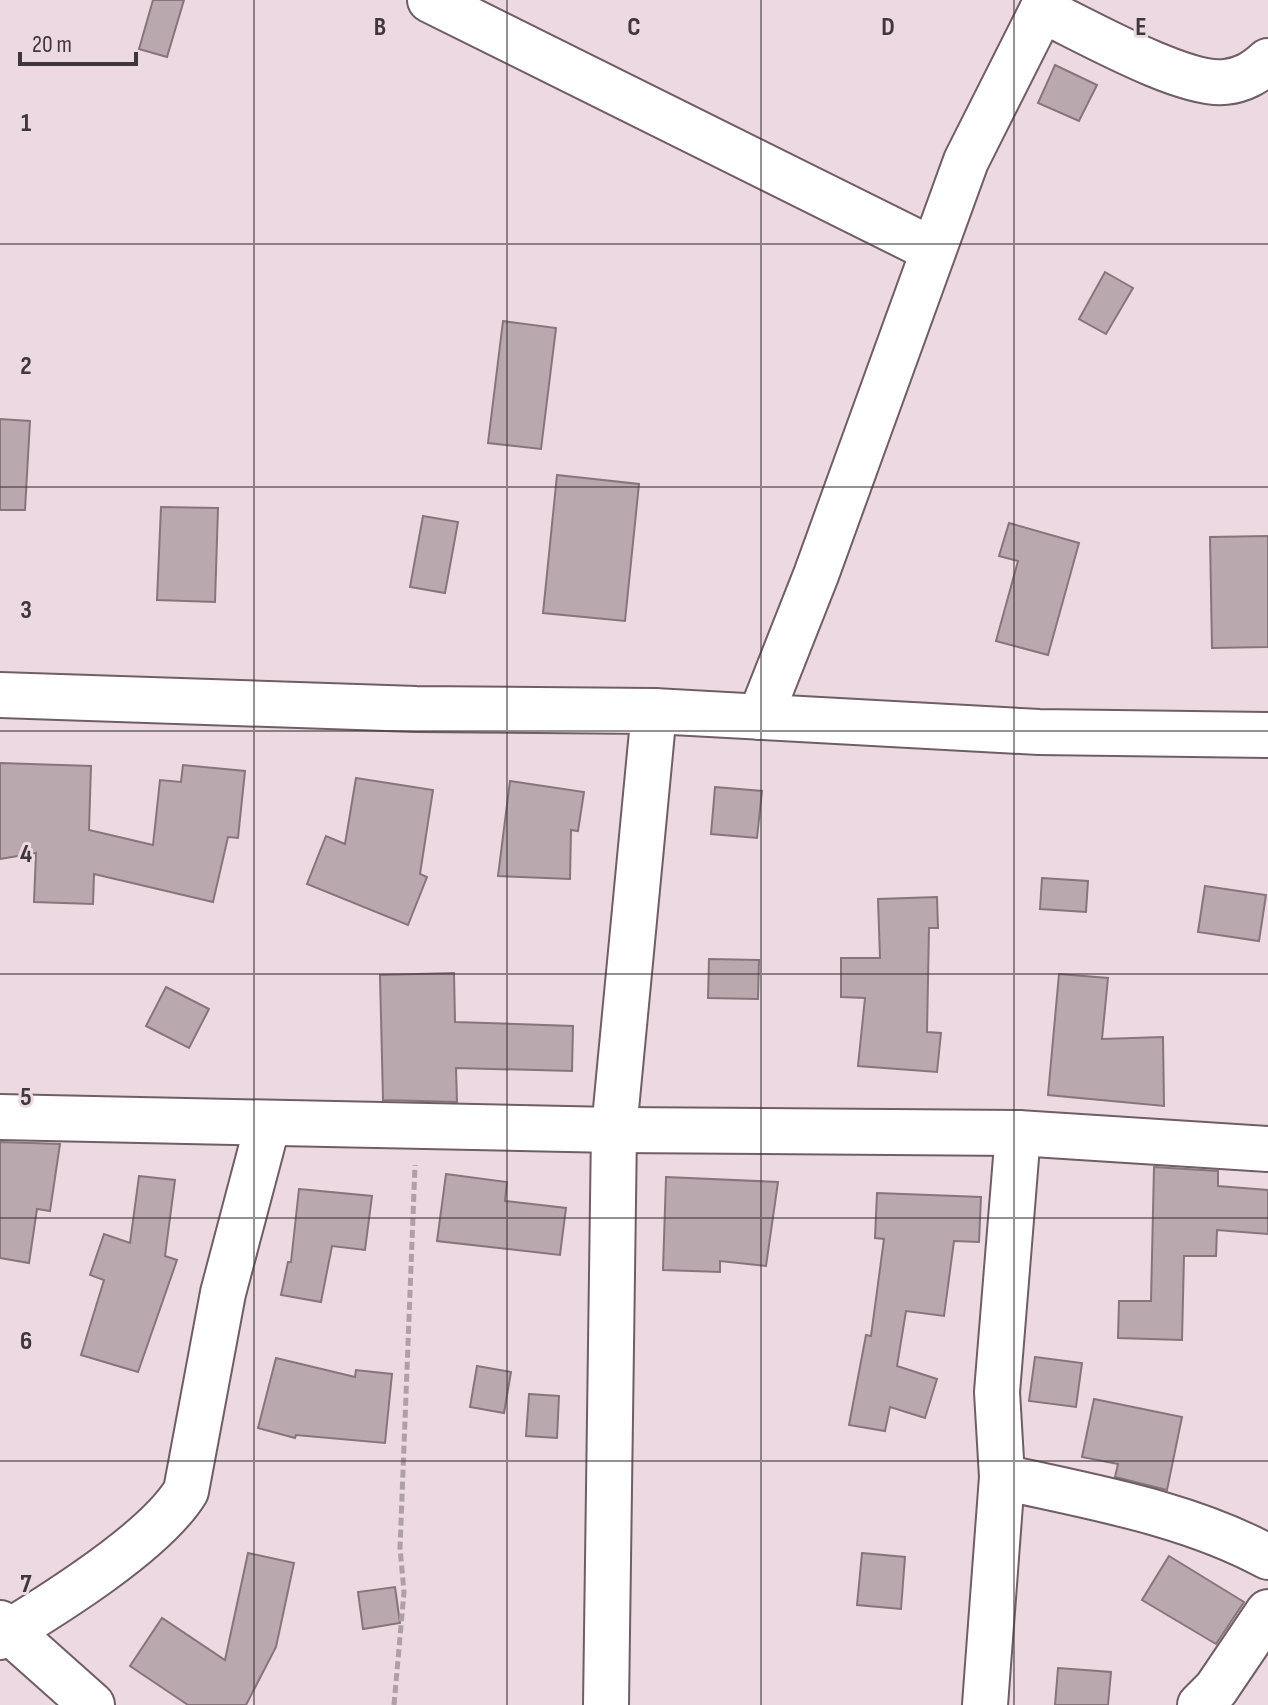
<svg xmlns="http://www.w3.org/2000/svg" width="1268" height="1705" font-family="'Sofia Sans Condensed',sans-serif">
<rect width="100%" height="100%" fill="#ecd9e1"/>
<g fill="#baa8af" stroke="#86757c" stroke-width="2">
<polygon points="153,0 184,0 167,57 139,49"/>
<polygon points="1055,65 1097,85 1079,121 1038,103"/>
<polygon points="1105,272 1133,288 1106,334 1079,319"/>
<polygon points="503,321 556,328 541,449 488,443"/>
<polygon points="0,419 30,421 25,510 0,510"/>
<polygon points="557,475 639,484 625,621 543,613"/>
<polygon points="161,507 218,508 215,602 157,600"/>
<polygon points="423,516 458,522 445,593 410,587"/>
<polygon points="1009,523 1079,543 1048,655 996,641 1018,561 999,556"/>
<polygon points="1268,536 1268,647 1212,648 1210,537"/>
<polygon points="0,763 91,766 89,830 153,845 160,780 181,782 183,765 245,771 238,838 228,837 213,902 94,874 93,904 34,902 36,853 0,859"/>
<polygon points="356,778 433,790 420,874 427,877 408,925 307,884 326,836 345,844"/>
<polygon points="510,781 584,792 578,831 571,830 570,879 498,876"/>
<polygon points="715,787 762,791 757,838 711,834"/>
<polygon points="1042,878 1088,881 1086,912 1040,909"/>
<polygon points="1205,886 1266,895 1259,941 1198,932"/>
<polygon points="937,897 938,928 929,928 927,1032 941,1033 937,1072 858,1066 865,998 841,997 841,958 880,958 878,899"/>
<polygon points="709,959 759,960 758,999 708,998"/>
<polygon points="454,973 455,1022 573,1026 572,1071 456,1068 457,1102 383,1100 380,975"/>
<polygon points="1059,974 1108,978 1102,1039 1163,1037 1164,1106 1048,1095"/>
<polygon points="166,987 209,1009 189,1048 146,1026"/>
<polygon points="0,1142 60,1144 50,1211 37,1209 29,1263 0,1258"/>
<polygon points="1154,1167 1218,1171 1218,1186 1268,1190 1268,1234 1217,1230 1216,1256 1184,1256 1182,1340 1118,1338 1119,1301 1151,1301"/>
<polygon points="446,1174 507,1182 505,1201 566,1208 560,1255 437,1241"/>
<polygon points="139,1176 175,1180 165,1256 177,1260 138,1372 81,1355 104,1280 90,1275 104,1234 130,1243"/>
<polygon points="666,1177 778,1182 766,1266 720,1261 720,1272 663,1270"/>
<polygon points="299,1189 372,1196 365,1250 332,1246 321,1302 281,1295 288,1262 291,1262"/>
<polygon points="877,1193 981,1197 979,1242 954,1241 944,1316 906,1311 897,1366 937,1379 925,1418 890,1407 885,1431 849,1425 866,1335 871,1336 884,1239 875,1238"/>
<polygon points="1035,1357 1082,1363 1076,1407 1029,1401"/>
<polygon points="276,1358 355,1377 356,1370 392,1374 385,1443 296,1435 295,1438 258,1428"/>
<polygon points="477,1366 511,1372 504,1413 470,1407"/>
<polygon points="529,1394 559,1396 557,1438 526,1436"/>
<polygon points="1094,1399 1182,1417 1167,1490 1115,1477 1118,1464 1082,1457"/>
<polygon points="248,1553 294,1563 276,1647 246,1705 188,1705 130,1666 162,1618 225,1660"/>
<polygon points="862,1553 905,1557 901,1609 857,1605"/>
<polygon points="1169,1556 1244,1602 1216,1644 1142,1600"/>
<polygon points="395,1587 400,1623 363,1629 358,1592"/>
<polygon points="1058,1668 1111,1672 1108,1705 1055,1705"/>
</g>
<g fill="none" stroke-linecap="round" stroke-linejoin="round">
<defs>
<g id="minor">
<polyline points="430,0 933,250"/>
<path d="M1042,10c40,19 142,77 183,72 18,-2 30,-9 43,-21"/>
<polyline points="0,695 416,709 654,711 1039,732 1268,735"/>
<polyline points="760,717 816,575 966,161 1047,0"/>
<polyline points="0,1117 614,1130 1018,1133 1268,1149"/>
<path d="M1002,1477c89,20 185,36 266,80"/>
<polyline points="0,1623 92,1705"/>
<path d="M0,1637c53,-32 155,-95 186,-146l37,-198 45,-170"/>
<polyline points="606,1705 614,1130 654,711"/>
<polyline points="985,1705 1002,1477 997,1392 1018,1133"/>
<polyline points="1200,1705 1216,1689 1268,1612"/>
</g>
</defs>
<use href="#minor" stroke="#6f5e65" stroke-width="48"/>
<polyline stroke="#afa0a6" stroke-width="5" stroke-dasharray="8 4" stroke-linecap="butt" points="394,1705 404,1592 400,1548 415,1165"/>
<use href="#minor" stroke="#fff" stroke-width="44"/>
</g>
<path fill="none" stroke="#3f373a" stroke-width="2" stroke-opacity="0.55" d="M254,0v1705M507,0v1705M761,0v1705M1014,0v1705M0,244h1268M0,487h1268M0,731h1268M0,974h1268M0,1218h1268M0,1461h1268"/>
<g font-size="26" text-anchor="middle" font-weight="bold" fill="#3f373a" stroke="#ecd9e1" stroke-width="6" stroke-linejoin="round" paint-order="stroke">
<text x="380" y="35">B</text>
<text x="634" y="35">C</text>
<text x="888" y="35">D</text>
<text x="1141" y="35">E</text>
<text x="26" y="131">1</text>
<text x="26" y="374">2</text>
<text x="26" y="618">3</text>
<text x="26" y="862">4</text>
<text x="26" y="1105">5</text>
<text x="26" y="1349">6</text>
<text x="26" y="1592">7</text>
</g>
<path d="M20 52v12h116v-12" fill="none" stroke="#3f373a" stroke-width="4"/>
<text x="32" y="52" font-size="24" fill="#3f373a" stroke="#ecd9e1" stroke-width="6" paint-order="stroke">20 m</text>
</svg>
